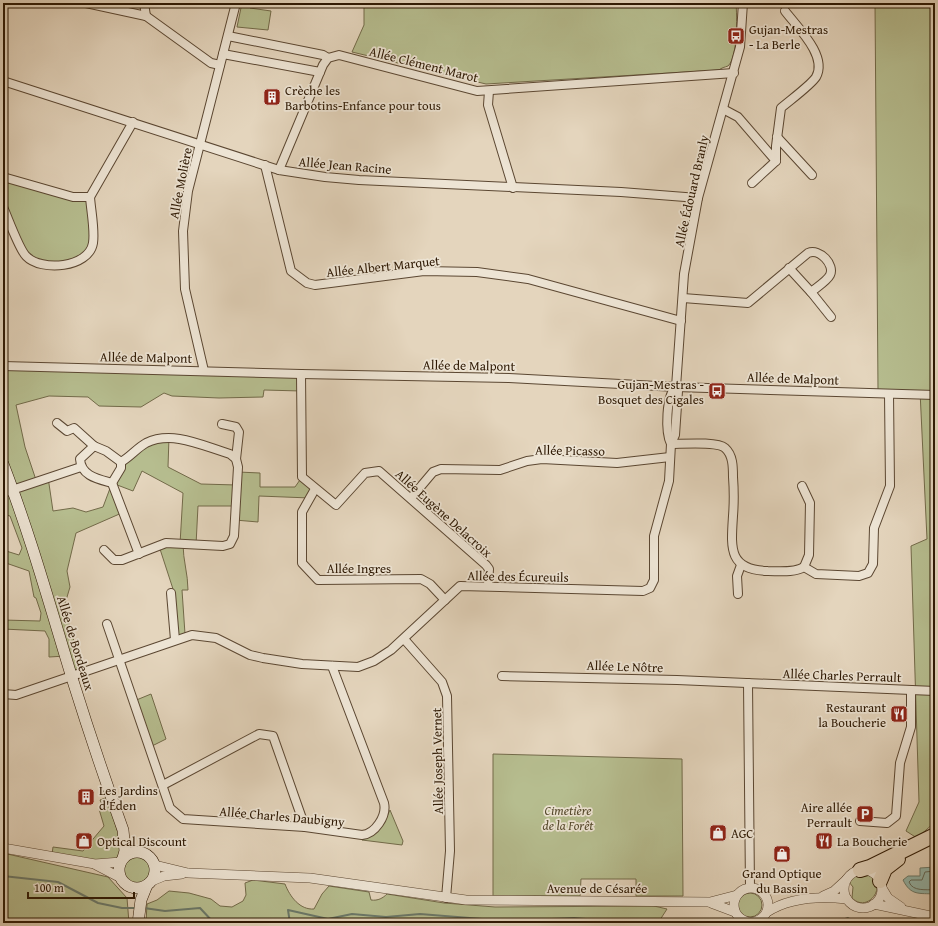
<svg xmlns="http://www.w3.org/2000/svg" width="938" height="926" font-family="'Gentium Book Plus',serif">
<rect width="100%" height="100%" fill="#e4d5bd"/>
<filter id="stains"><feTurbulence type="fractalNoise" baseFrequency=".005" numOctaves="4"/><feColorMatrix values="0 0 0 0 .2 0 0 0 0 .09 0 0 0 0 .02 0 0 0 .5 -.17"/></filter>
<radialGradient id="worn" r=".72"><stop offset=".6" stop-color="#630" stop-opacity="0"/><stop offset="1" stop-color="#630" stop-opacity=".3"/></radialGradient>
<g fill="#b6bd8f" stroke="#726a49">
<polygon points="242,3 250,3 250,8 271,11 268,30 237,27"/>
<path d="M364,3h372c1,13 2,54 -8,63 -3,1 -7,2 -9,4l-233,14 -134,-32 12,-27z"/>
<polygon points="875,3 935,3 935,822 917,838 906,831 919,802 911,546 927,539 920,391 878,390"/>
<polygon points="3,177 90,197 93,244 86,257 46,266 25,256 3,207"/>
<path d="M3,366l298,8v17l-37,-1 -1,7 -44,1 -47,-2 -8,-3 -23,14 -42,-1 -11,-9 -39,-1 -33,9 9,42 11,33 12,-3 5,34 20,-3 13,4 17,-5 9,-24 9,-15 22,-24 26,-7 -1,30 33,17 36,1 1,-13 22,1v14h35l7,-10 13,12 -5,9 -51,-2 -1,26 -23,-2 1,-14h-38l-2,39 -13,-1c0,16 5,30 5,46h-6l3,44 -7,2 -5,-47 -14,-43 21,-2 3,-51 -41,-22 -9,20 -21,-8 12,29 -48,21 -9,38 3,16 -6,20 19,65 -12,4 -5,-20 -17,1v-18l-4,-8 -42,-2v-9l37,1 1,-8 -5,-15 -2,-1 -5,-26 -26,-9v-12l16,5 3,-7 -12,-32 -7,-2z"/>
<polygon points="151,694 166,739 150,747 134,701"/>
<polygon points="493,754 682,759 683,896 636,896 636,879 581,879 580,896 493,896"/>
<polygon points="108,797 121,844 121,855 116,860 96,861 52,854 53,847 83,851 104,826 99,809 103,807 100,800"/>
<path d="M390,810l13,31 -1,4 -40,-5c16,-8 21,-15 28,-30z"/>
<polygon points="3,853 108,877 127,898 129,923 3,923"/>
<circle cx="138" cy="870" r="15"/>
<path d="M857,874c38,-1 14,43 -5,24l1,-11 -4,-5z"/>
<path d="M253,880l32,4c5,13 15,26 29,25l8,-15 7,-8 40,6 2,8c7,1 12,-2 16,-6l57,9 51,4 159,-1 13,3 -9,14h-512l1,-19 10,-4 12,-9 20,2 22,6 9,7 12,1 11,-6 3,-6 -1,-12z"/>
<circle cx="750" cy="905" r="12"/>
</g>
<path fill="#95b9ae" stroke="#6b796a" d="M935,867v27c-16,-1 -24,2 -32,-14l5,-4h12v-8z"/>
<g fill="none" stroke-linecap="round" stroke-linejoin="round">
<path stroke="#616858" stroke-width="1" d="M935,871l-10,1 -3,8h-11l-2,2c4,10 17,7 26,8"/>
<g stroke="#6b796a" stroke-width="2">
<polyline points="3,876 58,882 98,903 122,908 135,908"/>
<polyline points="144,908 165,911 200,908 214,923"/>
<polyline points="290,923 288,910 328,919 352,914 386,917 420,914 507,921 574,918 597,920 607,923"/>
<polyline points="834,923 848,918 857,923"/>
</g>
<defs>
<g id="minor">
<polyline points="86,3 146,16 211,63 220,65"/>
<polyline points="144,3 146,16"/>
<polyline points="228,36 323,55 328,58"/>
<polyline points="223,54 320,72"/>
<polyline points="3,81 279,170 325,177 359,180 621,192 698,198"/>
<polyline points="489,91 488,105 513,188"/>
<polyline points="723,109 738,117 776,161 752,183"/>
<polyline points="777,137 812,175"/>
<path d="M776,161v-15l5,-38c8,-7 30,-23 35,-31 12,-21 -19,-50 -31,-66"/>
<polyline points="265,165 291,271 307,283 315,285 424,271 477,272 528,279 681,321"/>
<polyline points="279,170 323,65 328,58 339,55 477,91 734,73"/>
<polyline points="3,177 73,197 90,197 133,122"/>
<path d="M3,207c5,11 16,42 23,49 15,16 63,12 67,-13 2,-13 -2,-32 -3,-46"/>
<polyline points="811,292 831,317"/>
<path d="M683,298l65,5 60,-50c12,-5 27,12 22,22 -3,6 -13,12 -19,17l-22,-24"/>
<polyline points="3,366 301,374 509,378 676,387 935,395"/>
<polyline points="204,371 185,289 183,231 188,191 236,3"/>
<polyline points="301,374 302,477 336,505 365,473 379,471 486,565 489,569 488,586"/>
<polyline points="57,423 67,431 74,428 94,446"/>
<polyline points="222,424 236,427 239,432 236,459"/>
<path d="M671,444c11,0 46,-3 54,4 8,7 8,19 8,29 1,13 1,26 0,39 -2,32 -5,54 35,55 11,0 26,2 36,-4l12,7 43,2 9,-3 5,-9 1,-36 16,-42 -1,-92"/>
<path d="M671,444c-6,-12 -5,-49 5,-57"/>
<path d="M94,446l12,5 15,11v6l-9,15c-14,-4 -31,-7 -32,-24z"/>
<polyline points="112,483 139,554"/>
<polyline points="802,486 810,503 809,555 804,567"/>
<polyline points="315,489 302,512 302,563 318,580 421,579 430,584 445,600"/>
<polyline points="3,493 81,467"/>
<polyline points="411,498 433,472 441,469 500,470 527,461 542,459 617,463 670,457"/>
<path d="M104,550l10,10h8l44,-17 57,3 7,-2 4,-8 4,-69 -2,-8 -6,-5c-27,-8 -57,-24 -84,-11 -9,5 -16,14 -25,19"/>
<polyline points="171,593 175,640"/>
<polyline points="738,594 737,576 741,565"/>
<path d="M107,624l63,184 13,11 122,8 57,8c13,-1 25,-19 22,-32l-52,-137"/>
<polyline points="404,639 442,682 447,696 450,851 446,898"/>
<polyline points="502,676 677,680 935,691"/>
<polyline points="748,683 750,888"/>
<polyline points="3,694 16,695 192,635 216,638 250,655 263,658 302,664 358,667 374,661 391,650 460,586 643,591 650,588 654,580 654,536 669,481 671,444 675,435 678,391 676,387 684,274 698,198 740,47 743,3"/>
<polyline points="163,785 259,734 273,736 305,827"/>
<polyline points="860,821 887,823 896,816 900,763 911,727 911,690"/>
<polyline points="742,920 743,923"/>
<polyline points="759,923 760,920"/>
</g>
<g id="tertiary">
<polyline points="3,848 95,864 121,862"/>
<polyline points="96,865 121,878"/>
<polyline points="155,865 188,873 310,878 466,900 710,902 737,895"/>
<circle cx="863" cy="889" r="19"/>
<polyline points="152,881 164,876 182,874"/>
<circle cx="751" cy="905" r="17"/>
<polyline points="882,888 888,898 901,907"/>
<polyline points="823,896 834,891 846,880"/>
<polyline points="711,903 735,912"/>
<polyline points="874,904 935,917"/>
<path d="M767,912c23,-15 53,-16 80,-13"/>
</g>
<g id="secondary">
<path d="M3,464c27,70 47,142 69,214 16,51 33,102 51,152l2,21 -2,7"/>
<circle cx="137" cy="870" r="18"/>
<polyline points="138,923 141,900 147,885"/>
</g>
<g id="motorway">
<polyline points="860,870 870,867 935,835"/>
<polyline points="880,881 885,869 898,859"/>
</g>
</defs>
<use href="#minor" stroke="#5b4732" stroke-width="10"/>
<use href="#tertiary" stroke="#5b4732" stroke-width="10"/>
<use href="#secondary" stroke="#2d1803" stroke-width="12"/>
<use href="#motorway" stroke="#2d1803" stroke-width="16"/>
<use href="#minor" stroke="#ede4d4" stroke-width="8"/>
<use href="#tertiary" stroke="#ede4d4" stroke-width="9"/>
<use href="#secondary" stroke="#ede4d4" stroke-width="11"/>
<use href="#motorway" stroke="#e4d5bd" stroke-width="14"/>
</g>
<defs>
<symbol id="bus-square" viewBox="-11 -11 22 22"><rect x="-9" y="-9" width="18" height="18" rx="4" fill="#8f2418" stroke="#ede4d4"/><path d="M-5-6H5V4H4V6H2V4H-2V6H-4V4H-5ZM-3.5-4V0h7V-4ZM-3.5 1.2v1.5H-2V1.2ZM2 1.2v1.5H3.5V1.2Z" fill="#fff"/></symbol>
<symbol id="building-square" viewBox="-11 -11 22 22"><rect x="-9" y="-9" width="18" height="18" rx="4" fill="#8f2418" stroke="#ede4d4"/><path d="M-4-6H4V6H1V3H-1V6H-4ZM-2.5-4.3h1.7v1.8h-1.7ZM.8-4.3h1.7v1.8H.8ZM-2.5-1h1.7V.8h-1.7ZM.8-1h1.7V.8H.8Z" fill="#fff"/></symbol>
<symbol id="restaurant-square" viewBox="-11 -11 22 22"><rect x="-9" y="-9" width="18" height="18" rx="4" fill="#8f2418" stroke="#ede4d4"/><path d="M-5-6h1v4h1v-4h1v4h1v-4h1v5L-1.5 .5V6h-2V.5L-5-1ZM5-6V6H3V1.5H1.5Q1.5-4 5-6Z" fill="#fff"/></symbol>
<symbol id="parking-square" viewBox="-11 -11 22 22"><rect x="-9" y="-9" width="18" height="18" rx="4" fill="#8f2418" stroke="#ede4d4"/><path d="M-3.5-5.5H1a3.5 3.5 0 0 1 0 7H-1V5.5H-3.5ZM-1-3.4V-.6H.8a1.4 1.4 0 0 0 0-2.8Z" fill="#fff"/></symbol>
<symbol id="shop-square" viewBox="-11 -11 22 22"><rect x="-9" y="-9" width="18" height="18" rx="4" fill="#8f2418" stroke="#ede4d4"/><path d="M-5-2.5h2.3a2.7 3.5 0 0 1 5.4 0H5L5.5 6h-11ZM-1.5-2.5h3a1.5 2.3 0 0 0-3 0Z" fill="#fff"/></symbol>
</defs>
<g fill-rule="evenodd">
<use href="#bus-square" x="726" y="26" width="20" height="20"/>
<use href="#building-square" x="262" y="87" width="20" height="20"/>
<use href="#bus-square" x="707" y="381" width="20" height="20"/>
<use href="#restaurant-square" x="889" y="704" width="20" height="20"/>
<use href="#building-square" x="76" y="787" width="20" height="20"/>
<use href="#parking-square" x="855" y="804" width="20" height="20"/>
<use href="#shop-square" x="708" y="823" width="20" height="20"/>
<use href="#shop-square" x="74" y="831" width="20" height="20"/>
<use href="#restaurant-square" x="814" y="831" width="20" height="20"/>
<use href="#shop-square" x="772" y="844" width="20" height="20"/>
</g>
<g text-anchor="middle" stroke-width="3.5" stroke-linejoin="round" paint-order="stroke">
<g font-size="13" fill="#2d1803" stroke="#ede4d4" text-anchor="start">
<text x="749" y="34">Gujan-Mestras<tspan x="749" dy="15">- La Berle</tspan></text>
<text x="285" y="95">Crèche les<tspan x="285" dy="15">Barbotins-Enfance pour tous</tspan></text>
<text x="704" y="389" text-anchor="end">Gujan-Mestras -<tspan x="704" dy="15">Bosquet des Cigales</tspan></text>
<text x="886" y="712" text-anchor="end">Restaurant<tspan x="886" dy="15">la Boucherie</tspan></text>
<text x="99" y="795">Les Jardins<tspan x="99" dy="15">d'Éden</tspan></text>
<text x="852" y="812" text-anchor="end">Aire allée<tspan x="852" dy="15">Perrault</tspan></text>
<text x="731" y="838">AGC</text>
<text x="97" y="846">Optical Discount</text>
<text x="837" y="846">La Boucherie</text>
<text x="782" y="878" text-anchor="middle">Grand Optique<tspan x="782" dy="15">du Bassin</tspan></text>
</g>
<g font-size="13" fill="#2d1803" stroke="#ede4d4">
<text transform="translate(424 64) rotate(14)" y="5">Allée Clément Marot</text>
<text transform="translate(345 165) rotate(5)" y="5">Allée Jean Racine</text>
<text transform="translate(180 183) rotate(-79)" y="5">Allée Molière</text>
<text transform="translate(691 191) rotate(-77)" y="5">Allée Édouard Branly</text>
<text transform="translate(383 266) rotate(-6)" y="5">Allée Albert Marquet</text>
<text transform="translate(146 357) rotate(1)" y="5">Allée de Malpont</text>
<text transform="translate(469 365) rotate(1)" y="5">Allée de Malpont</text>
<text transform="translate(793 378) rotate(2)" y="5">Allée de Malpont</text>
<text transform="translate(570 450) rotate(1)" y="5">Allée Picasso</text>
<text transform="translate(444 513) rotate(42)" y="5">Allée Eugène Delacroix</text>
<text x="359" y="573">Allée Ingres</text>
<text transform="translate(518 576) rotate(1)" y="5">Allée des Écureuils</text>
<text transform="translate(76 643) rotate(73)" y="5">Allée de Bordeaux</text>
<text transform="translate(625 666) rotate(2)" y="5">Allée Le Nôtre</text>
<text transform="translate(842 675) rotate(2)" y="5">Allée Charles Perrault</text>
<text transform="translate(437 761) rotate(-91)" y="5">Allée Joseph Vernet</text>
<text transform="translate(282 816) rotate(5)" y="5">Allée Charles Daubigny</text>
<text x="597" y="893">Avenue de Césarée</text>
</g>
<g font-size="13" font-style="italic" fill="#564a2d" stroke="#ede4d4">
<text x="568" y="815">Cimetière<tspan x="568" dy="15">de la Forêt</tspan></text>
</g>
</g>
<rect width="938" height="926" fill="none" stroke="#e4d5bd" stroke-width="16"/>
<rect x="4" y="4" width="930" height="918" fill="none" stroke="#2d1803" stroke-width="2"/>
<rect x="8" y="8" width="922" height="910" fill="none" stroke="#2d1803"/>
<path d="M28 892v6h106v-6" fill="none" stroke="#2d1803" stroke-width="2"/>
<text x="34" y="892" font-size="12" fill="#2d1803" stroke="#ede4d4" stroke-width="3" paint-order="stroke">100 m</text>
<rect width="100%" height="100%" filter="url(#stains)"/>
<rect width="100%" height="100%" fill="url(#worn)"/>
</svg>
